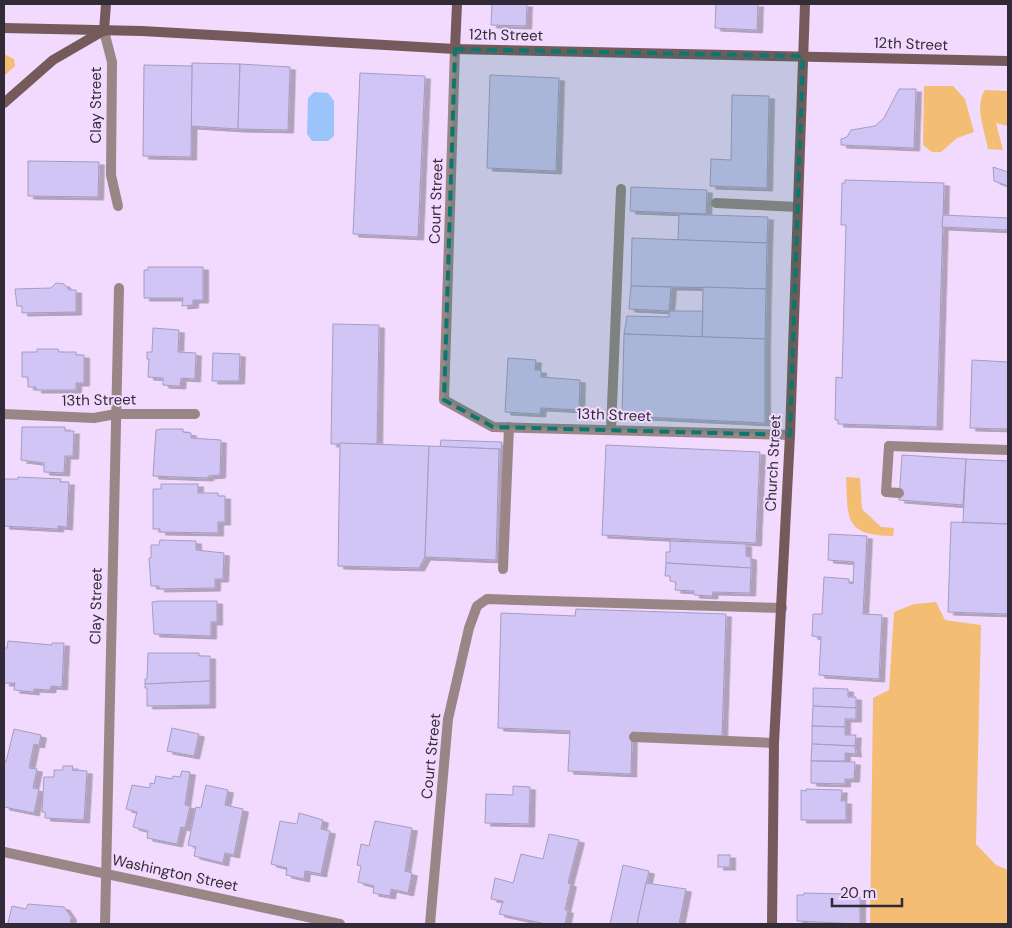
<svg xmlns="http://www.w3.org/2000/svg" width="1012" height="928" font-family="'DM Sans',sans-serif">
<defs>
<filter id="shadow"><feDropShadow dx="5.5" dy="3" stdDeviation="0" flood-color="#0004"/></filter>
</defs>
<rect width="100%" height="100%" fill="#f2dafe"/>
<g fill="#f3be74">
<polygon points="4,54 14,59 15,66 4,76"/>
<polygon points="924,86 953,86 965,99 974,132 957,138 941,152 932,152 923,145"/>
<path d="M985,90l23,1v35l-12,-3 7,27 -15,-1c-3,-18 -14,-43 -3,-59z"/>
<path d="M846,477l14,1 2,31 19,18 13,1 -1,8c-49,-1 -45,-16 -47,-59z"/>
<polygon points="936,602 945,620 981,625 976,844 996,865 1008,870 1008,924 870,924 873,698 889,690 894,612 914,604"/>
</g>
<polygon fill="#9bc4fa" points="314,92 328,93 334,101 334,136 328,141 312,141 307,134 308,98"/>
<g fill="#d0c5f4" stroke="#a49cc1" filter="url(#shadow)">
<polygon points="492,4 527,4 526,26 491,25"/>
<polygon points="716,4 758,4 757,30 715,28"/>
<polygon points="192,63 240,64 238,129 191,126"/>
<polygon points="240,64 290,67 288,130 238,129"/>
<polygon points="144,65 192,66 191,157 143,156"/>
<polygon points="360,73 425,76 418,237 353,234"/>
<polygon points="490,75 559,78 556,171 487,168"/>
<polygon points="899,89 916,89 914,148 841,145 841,139 847,137 851,130 875,126 884,118"/>
<polygon points="732,95 769,96 767,188 710,186 711,159 731,160"/>
<polygon points="28,161 99,162 98,197 28,196"/>
<polygon points="993,167 1008,172 1008,186 994,181"/>
<polygon points="845,180 944,183 937,427 838,424 838,420 835,420 836,377 842,378 846,225 841,225 842,183 845,183"/>
<polygon points="631,187 707,190 706,214 630,211"/>
<polygon points="679,214 768,217 767,243 678,240"/>
<polygon points="943,215 1008,218 1008,230 942,227"/>
<polygon points="632,238 767,243 766,289 631,286"/>
<polygon points="148,267 203,267 203,300 193,300 193,305 182,306 183,298 144,298 144,270 148,270"/>
<polygon points="56,283 64,284 69,290 76,290 76,312 22,313 22,306 17,306 15,289 51,288"/>
<polygon points="631,286 671,287 669,311 629,309"/>
<polygon points="703,287 766,289 765,339 702,337"/>
<polygon points="669,311 703,311 702,337 624,334 627,316 669,317"/>
<polygon points="333,324 379,325 377,444 331,444"/>
<polygon points="153,328 179,330 178,352 196,353 195,379 181,378 180,386 163,385 163,378 148,377 149,359 147,359 147,352 152,352"/>
<polygon points="624,334 765,339 765,423 622,416"/>
<polygon points="37,349 58,349 59,352 76,352 76,355 84,355 84,383 76,383 76,390 36,390 36,387 28,387 28,377 22,377 22,352 37,352"/>
<polygon points="213,353 240,354 239,381 212,381"/>
<polygon points="508,358 536,360 535,370 541,370 541,377 580,380 579,410 541,408 540,414 505,412"/>
<polygon points="972,360 1008,362 1008,429 970,428"/>
<polygon points="22,427 65,427 65,431 74,431 73,456 65,456 64,473 44,472 44,463 21,460"/>
<polygon points="162,429 183,429 183,432 191,433 191,438 221,440 220,475 208,476 208,478 153,476 156,430"/>
<polygon points="441,440 502,442 501,449 440,447"/>
<polygon points="340,443 429,446 425,557 419,568 338,566"/>
<polygon points="606,445 760,452 756,543 602,535"/>
<polygon points="429,446 499,449 496,560 425,557"/>
<polygon points="902,455 966,459 963,505 899,500"/>
<polygon points="966,459 1008,461 1008,524 963,522"/>
<polygon points="18,477 61,479 60,482 69,482 67,527 58,526 58,529 4,526 4,479 18,479"/>
<polygon points="161,484 198,484 198,493 218,493 218,496 225,496 225,522 218,522 218,533 160,532 160,529 153,529 153,489 161,489"/>
<polygon points="951,522 1008,524 1008,614 948,612"/>
<polygon points="829,534 867,536 863,614 882,615 879,679 819,675 821,637 812,636 813,614 822,614 824,577 849,579 849,583 853,584 854,562 828,560"/>
<polygon points="160,540 196,541 196,550 224,553 223,579 215,579 215,588 159,589 159,586 151,586 149,558 151,558 151,545 159,545"/>
<polygon points="670,541 746,544 746,556 751,557 751,568 666,563 666,552 670,552"/>
<polygon points="666,563 751,568 750,593 713,592 712,596 694,595 694,591 675,590 676,582 670,581 670,576 665,576"/>
<polygon points="159,601 217,601 217,622 211,622 211,636 154,634 152,602"/>
<polygon points="576,609 726,614 722,736 632,732 631,774 568,771 570,731 498,728 501,613 575,616"/>
<polygon points="8,641 52,645 52,643 64,643 62,687 51,686 50,690 34,689 34,692 14,690 15,683 4,683 4,648 7,648"/>
<polygon points="148,653 199,653 199,656 210,656 210,681 145,684 145,679 147,679"/>
<polygon points="210,681 210,705 147,706 147,688 145,688 145,684"/>
<polygon points="813,688 848,689 848,697 856,697 856,708 813,706"/>
<polygon points="813,706 856,708 856,719 845,719 845,727 812,726"/>
<polygon points="812,726 845,727 845,735 856,735 855,746 812,744"/>
<polygon points="172,728 199,734 194,756 167,751"/>
<polygon points="14,729 41,735 39,745 34,744 29,768 37,769 33,788 39,789 34,813 4,807 4,761 6,762"/>
<polygon points="812,744 855,746 856,754 845,753 845,761 811,761"/>
<polygon points="811,761 855,762 854,779 845,779 845,784 811,783"/>
<polygon points="63,766 73,766 72,770 87,771 84,820 45,818 45,812 42,812 44,777 54,777 54,770 63,770"/>
<polygon points="182,771 190,772 185,805 190,806 185,828 181,827 177,844 147,838 148,831 133,827 137,812 126,809 132,785 150,788 150,783 154,784 156,776 172,779 173,776 180,777"/>
<polygon points="206,785 228,790 225,805 243,809 234,855 225,853 223,863 194,856 196,847 188,845 196,807 201,808"/>
<polygon points="513,786 530,787 529,824 485,823 486,794 513,795"/>
<polygon points="806,789 842,790 841,801 846,801 846,820 801,820 801,790 806,791"/>
<polygon points="299,813 323,820 321,829 330,831 321,874 305,871 304,879 286,875 287,868 271,864 280,821 297,824"/>
<polygon points="375,821 412,828 405,871 412,873 408,893 391,889 390,896 373,893 374,886 358,882 361,866 357,865 361,844 369,846"/>
<polygon points="549,834 579,840 568,883 571,884 565,910 568,910 565,924 546,924 499,914 503,901 491,899 495,878 513,883 521,854 543,859"/>
<rect x="718" y="855" width="12" height="12"/>
<polygon points="623,865 649,871 637,924 610,924"/>
<polygon points="646,883 686,889 679,924 637,924"/>
<polygon points="804,893 845,894 845,897 860,897 860,924 797,921 797,895 804,895"/>
<polygon points="28,904 64,907 71,917 70,924 5,924 8,923 12,906 26,909"/>
</g>
<g fill="none" stroke-linecap="round" stroke-linejoin="round">
<g stroke="#9a8687" stroke-width="10">
<polyline points="104,31 112,62 111,175 118,206"/>
<polyline points="716,203 798,207"/>
<polyline points="611,430 621,189"/>
<polyline points="889,446 886,492 899,493"/>
<polyline points="503,569 509,427"/>
<polyline points="634,737 774,743"/>
<polyline points="430,924 448,719 469,628 477,606 487,599 782,608"/>
</g>
<g stroke="#9a8687" stroke-width="10">
<polyline points="455,49 444,400 493,427 790,435"/>
<polyline points="4,414 94,418 116,414 195,414"/>
<polyline points="889,446 1008,450"/>
<polyline points="4,852 340,924"/>
<polyline points="105,924 119,288"/>
</g>
<g stroke="#765a5b" stroke-width="10">
<polyline points="4,28 142,31 455,49 1008,61"/>
<polyline points="104,31 106,4"/>
<polyline points="455,49 457,4"/>
<polyline points="4,103 53,60 103,31"/>
<polyline points="772,924 774,743 790,435 805,4"/>
</g>
</g>
<path fill="#0f766e" fill-opacity="0.2" stroke="#0f766e" stroke-width="4" stroke-dasharray="10 6" stroke-linejoin="round" d="M455,49l348,7 -13,379 -297,-8 -49,-27z"/>
<g text-anchor="middle" stroke-width="4" stroke-linejoin="round" paint-order="stroke">
<g font-size="15" fill="#332a37" stroke="#f2dafe">
<text transform="translate(506 35) rotate(1)" y="5">12th Street</text>
<text transform="translate(911 44) rotate(2)" y="5">12th Street</text>
<text transform="translate(96 105) rotate(-90)" y="5">Clay Street</text>
<text transform="translate(436 201) rotate(-88)" y="5">Court Street</text>
<text transform="translate(99 400) rotate(-1)" y="5">13th Street</text>
<text transform="translate(614 415) rotate(2)" y="5">13th Street</text>
<text transform="translate(773 463) rotate(-87)" y="5">Church Street</text>
<text transform="translate(96 606) rotate(-89)" y="5">Clay Street</text>
<text transform="translate(431 756) rotate(-84)" y="5">Court Street</text>
<text transform="translate(175 873) rotate(12)" y="5">Washington Street</text>
</g>
</g>
<rect width="1012" height="928" fill="none" stroke="#332a37" stroke-width="10"/>
<path d="M832 898v8h70v-8" fill="none" stroke="#332a37" stroke-width="2.5"/>
<text x="840" y="898" font-size="15" fill="#332a37" stroke="#f2dafe" stroke-width="4" paint-order="stroke">20 m</text>
</svg>
